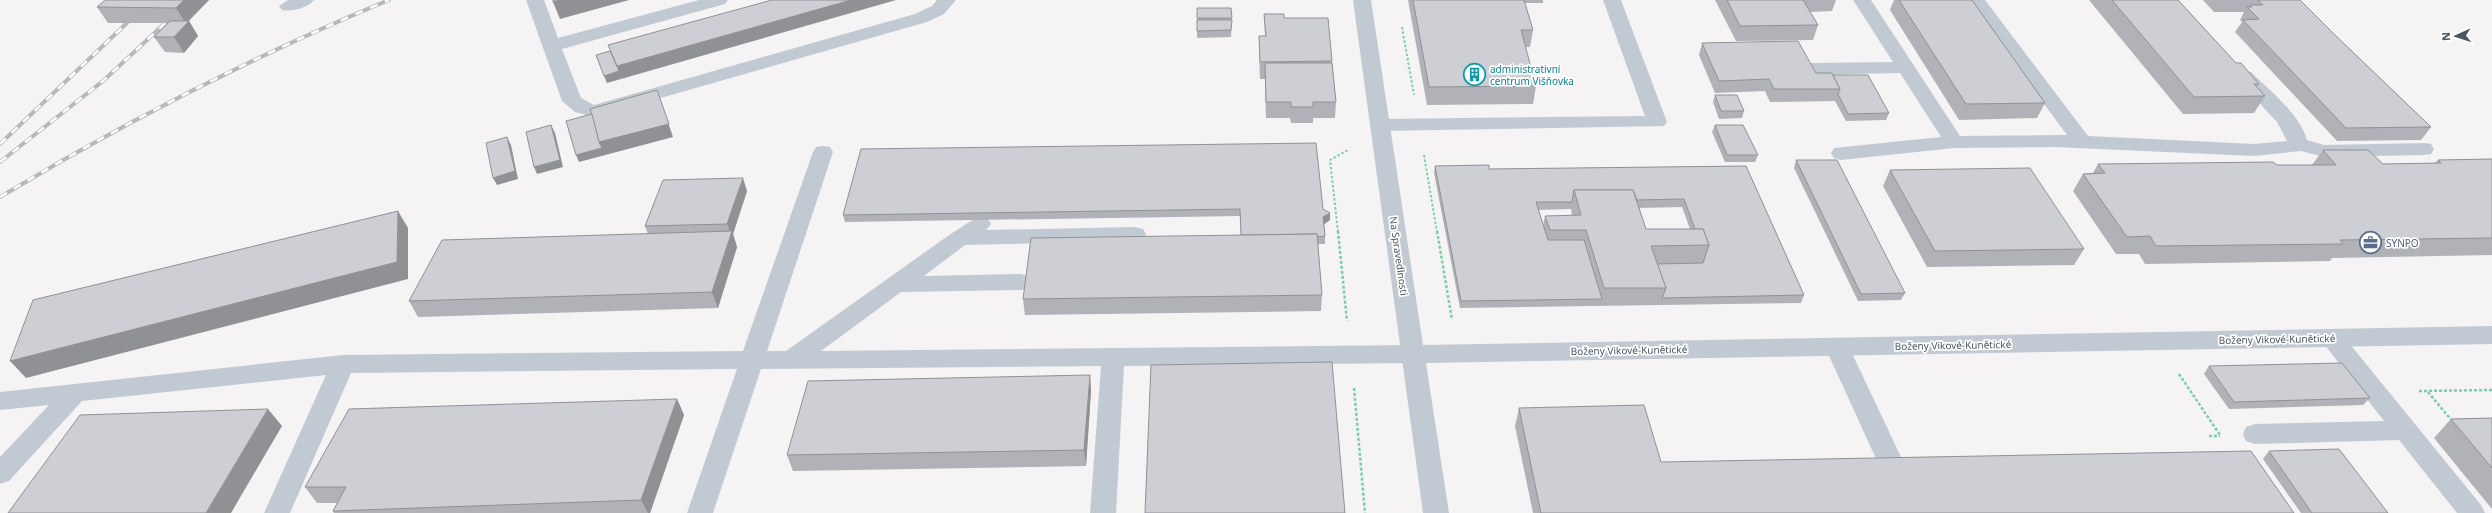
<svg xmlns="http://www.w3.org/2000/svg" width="2492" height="513" font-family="'Noto Sans',sans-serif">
<rect width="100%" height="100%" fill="#f5f3f3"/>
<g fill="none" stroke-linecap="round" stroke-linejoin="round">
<g stroke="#7ad0a6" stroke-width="2" stroke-dasharray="2.5 2" stroke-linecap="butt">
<polyline points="1402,27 1414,95"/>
<polyline points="1424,155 1437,232"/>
<polyline points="1338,232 1330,160 1348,150"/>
</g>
<g stroke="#7ad0a6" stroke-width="2.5" stroke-dasharray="3 2" stroke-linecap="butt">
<polyline points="1338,231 1347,321"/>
<polyline points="1437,231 1452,320"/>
<polyline points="2179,374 2220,435"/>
<polyline points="1354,388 1365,513"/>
<polyline points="2419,391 2492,390"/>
<polyline points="2428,392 2453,422"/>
<polyline points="2209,436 2220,436"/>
</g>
<g fill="#c1cad2" fill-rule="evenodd">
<path d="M288,0h26c-6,8 -23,12 -32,10l-3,-4z"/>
<polygon points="526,0 544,0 558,38 699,0 728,0 725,4 562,49 581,98 594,105 915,14 932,6 937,0 956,0 944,14 927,22 594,117 575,112 562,101"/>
<polygon points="1603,0 1621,0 1667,122 1664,126 1380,131 1373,129 1370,125 1373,121 1380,119 1645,116"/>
<path d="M1853,0h18l89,136 107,-1 -100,-135h18l103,136 166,8 33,-3 -10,-19 -43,-46 3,-4h14c19,19 48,41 56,68l17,5 100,-2 7,1 3,5 -3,5 -7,1 -100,2 -23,-6 -47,5 -199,-9 -101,1 -113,12 -7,-2 -3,-5 3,-5 107,-11 -41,-64 -91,2 -7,-2 -2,-4 2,-4 7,-2 84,-1z"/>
<path d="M823,146l7,1 3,5 -66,199h19l166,-118c13,-7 21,-18 36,-14l3,5 -5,6 149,-3 8,2 3,5 -3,5 -8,2 -170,4 -41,31 97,-2 8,2 3,6 -3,6 -8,2 -120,2 -80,59 592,-6 8,3 4,6 -4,6 -8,3 -289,3 -8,147h-26l11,-147 -340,3 -48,144h-26l50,-144 -386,4 -61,140h-26l62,-138 -244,26 -73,80 -9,3v-27l49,-52 -49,5v-18l343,-37 400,-4 70,-199 3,-5z"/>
<polygon points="2332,329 2340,332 2481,505 2485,513 2457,513 2399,440 2255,444 2246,441 2243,434 2246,427 2255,424 2384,421 2324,344 2320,338 2324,332"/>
<polygon points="1837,338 1845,341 1849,347 1910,476 1906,483 1897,486 1888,483 1884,476 1825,347 1829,341"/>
</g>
<polygon fill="#c1cad2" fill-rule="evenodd" points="1353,0 1371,0 1423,345 2492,326 2492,344 1426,363 1449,513 1423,513"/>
<defs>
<g id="rail">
<polyline points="0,144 151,0"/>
<polyline points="0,162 103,81 190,0"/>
<path d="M0,197c125,-75 254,-141 389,-197"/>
</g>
</defs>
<use href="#rail" stroke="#b5b8bd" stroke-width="4"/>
<use href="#rail" stroke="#fff" stroke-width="2.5" stroke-dasharray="8" stroke-linecap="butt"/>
</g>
<g fill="#b0b2b7" fill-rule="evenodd">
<polygon points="209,0 189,21 198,36 184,53 165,52 154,37 168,23 108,23 97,7"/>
<polygon points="1408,0 1543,0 1543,3 1525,3 1533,30 1530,47 1525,47 1536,86 1533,104 1427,105"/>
<polygon points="1715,0 1836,0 1832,11 1810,12 1818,25 1813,40 1736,41"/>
<polygon points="1894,0 1972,0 2045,103 2037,118 1959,120 1890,10"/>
<polygon points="2089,0 2178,0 2236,63 2259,84 2257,87 2265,96 2254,113 2183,114"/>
<polygon points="2203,0 2300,0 2335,35 2431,127 2421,140 2337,141 2235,32 2242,22 2240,20 2244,12 2214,12"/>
<polygon points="1197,8 1232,18 1231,37 1197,38"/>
<polygon points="1264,14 1284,18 1332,61 1336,102 1335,118 1313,118 1313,123 1291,123 1290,118 1266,118 1265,79 1260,79 1259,53 1259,36 1265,36"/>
<polygon points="1702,43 1816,73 1833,75 1889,113 1886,120 1846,121 1835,101 1770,102 1765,91 1715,93 1699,55"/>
<polygon points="1715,95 1744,111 1742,118 1719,119 1713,102"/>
<polygon points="1715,125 1758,155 1755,162 1725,162 1712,132"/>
<polygon points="861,149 1323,209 1330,220 1324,224 1325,236 1325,244 1318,244 1322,295 1321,311 1025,315 1023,299 1241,235 1240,216 845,222 843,215"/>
<polygon points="2323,150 2383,164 2435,163 2438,160 2492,159 2492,255 2332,258 2330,261 2145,264 2139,254 2116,254 2073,191 2083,174 2093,173 2098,164 2312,165"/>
<polygon points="1796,160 1905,293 1901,300 1858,301 1794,168"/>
<path d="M1435,166l54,3 257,-3 58,129 -3,8 -341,5 -26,-135zM1682,207l8,22h-44l-7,-21zM1571,209l1,6 -27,1 -2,10 -5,-16z"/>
<polygon points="1890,170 2084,249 2074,265 1927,267 1883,186"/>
<polygon points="747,191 733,234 737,247 718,308 418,317 409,301 648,234 645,226"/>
<polygon points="2209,366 2370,398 2363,405 2229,409 2204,374"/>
<polygon points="1090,375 1091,391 1086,466 793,471 787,455"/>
<polygon points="677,399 684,415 650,513 334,513 333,511 337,503 317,503 305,487"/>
<polygon points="1519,408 1661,462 2294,513 1533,513 1515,426"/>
<polygon points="2492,418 2492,509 2434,438 2451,419"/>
<polygon points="2269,451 2388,513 2301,513 2263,459"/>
</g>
<g fill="#909195">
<polygon points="184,0 209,0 186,23 176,8"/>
<polygon points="560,0 629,0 560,19 553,2"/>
<polygon points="851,0 896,0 621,79 617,66"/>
<polygon points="189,21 198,36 184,53 174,37"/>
<polygon points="619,71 621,79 607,83 604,76"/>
<polygon points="657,90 673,137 579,162 576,155 599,142"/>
<polygon points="551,125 555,133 563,167 537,174 534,167"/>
<polygon points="507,137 511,145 518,179 497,185 493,178"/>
<polygon points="743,178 747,191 733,234 737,247 718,308 712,292 731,234 727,224"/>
<polygon points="398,211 408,228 408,279 26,378 10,361"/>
<polygon points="1330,213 1330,220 1323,225 1323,217"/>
<polygon points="1090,375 1091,391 1086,466 1084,450"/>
<polygon points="677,399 684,415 650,513 648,513 641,500"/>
<polygon points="268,409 282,426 231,513 206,513"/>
</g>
<g fill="#cdcfd5" stroke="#909195">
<polygon points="105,0 184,0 176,8 97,7"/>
<polygon points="553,0 560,0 553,2"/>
<polygon points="772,0 851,0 617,66 608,45"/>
<polygon points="1413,0 1524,0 1533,30 1521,30 1536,86 1429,87"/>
<polygon points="1727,0 1803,0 1818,25 1740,26"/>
<polygon points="1899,0 1972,0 2045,103 1966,104"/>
<polygon points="2112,0 2178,0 2236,63 2241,63 2259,84 2254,84 2265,96 2194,97"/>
<polygon points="2258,0 2300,0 2335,35 2431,127 2346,128 2243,20 2259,19 2247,7 2252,7 2250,5 2263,5"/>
<polygon points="1197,8 1231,8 1232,18 1197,18"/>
<polygon points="1264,14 1284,14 1284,18 1328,18 1332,61 1260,62 1259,36 1266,36"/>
<polygon points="1197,20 1232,20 1231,30 1197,31"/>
<polygon points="170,21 189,21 174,37 154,37"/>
<polygon points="1798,41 1816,73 1832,73 1840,89 1774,89 1769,79 1719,81 1702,43"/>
<polygon points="610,51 619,71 604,76 596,55"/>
<polygon points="1265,63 1332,63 1336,102 1313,102 1313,107 1291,107 1291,102 1266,102"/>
<polygon points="1833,75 1868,75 1889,113 1848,114 1838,94 1840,89"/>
<polygon points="657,90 669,124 599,142 590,109"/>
<polygon points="1715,95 1737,95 1744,111 1721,111"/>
<polygon points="592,114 599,142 602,148 576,155 566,121"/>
<polygon points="551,125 560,160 534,167 526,132"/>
<polygon points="1715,125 1743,125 1758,155 1727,155"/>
<polygon points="507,137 515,171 493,178 486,143"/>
<polygon points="1316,143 1323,209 1330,213 1323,217 1325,236 1317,237 1317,234 1241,235 1240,209 843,215 861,149"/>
<polygon points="2323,150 2368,150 2383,164 2441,163 2438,160 2492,159 2492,238 2340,240 2343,244 2156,246 2150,236 2127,237 2083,174 2105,173 2098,164 2273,162 2277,165 2336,165"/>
<polygon points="1796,160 1837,160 1905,293 1861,294"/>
<polygon points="1489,165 1489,169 1746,166 1804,295 1662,298 1666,288 1657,264 1703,263 1709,245 1703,229 1695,229 1684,199 1637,200 1633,190 1574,190 1572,202 1536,202 1548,240 1584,240 1602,299 1461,301 1435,166"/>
<polygon points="2030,168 2084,249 1935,251 1890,170"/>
<polygon points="743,178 727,224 645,226 663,180"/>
<polygon points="1574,190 1633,190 1646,229 1703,229 1709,245 1651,246 1666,288 1604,288 1586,230 1550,230 1545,216 1581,215"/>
<polygon points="398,211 397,262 10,361 33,300"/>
<polygon points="732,231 712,292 409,301 442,240"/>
<polygon points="1317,234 1322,295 1023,299 1031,238"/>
<polygon points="1332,362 1345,513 1145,513 1151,365"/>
<polygon points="2342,363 2370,398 2234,402 2209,366"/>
<polygon points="1090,375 1084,450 787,455 808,381"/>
<polygon points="677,399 641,500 333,511 346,487 305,487 349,409"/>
<polygon points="1644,405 1661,462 2251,451 2294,513 1541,513 1519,408"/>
<polygon points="268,409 206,513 8,513 80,415"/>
<polygon points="2492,418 2492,468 2451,419"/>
<polygon points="2339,449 2388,513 2312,513 2269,451"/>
</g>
<defs>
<symbol id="building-ring" viewBox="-11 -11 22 22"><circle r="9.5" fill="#fff" stroke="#0f9aa8" stroke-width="1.5"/><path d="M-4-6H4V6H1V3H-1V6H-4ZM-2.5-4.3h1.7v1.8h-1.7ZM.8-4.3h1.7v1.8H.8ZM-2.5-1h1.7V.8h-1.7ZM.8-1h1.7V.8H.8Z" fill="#0f9aa8"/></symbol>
<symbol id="office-ring" viewBox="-11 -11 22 22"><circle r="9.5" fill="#fff" stroke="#5c6f8a" stroke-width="1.5"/><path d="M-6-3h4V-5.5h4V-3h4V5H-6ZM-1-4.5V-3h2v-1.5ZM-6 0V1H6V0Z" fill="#5c6f8a"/></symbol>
</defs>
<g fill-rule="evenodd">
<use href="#building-ring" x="1462" y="62" width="25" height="25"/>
<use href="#office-ring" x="2358" y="230" width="25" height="25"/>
</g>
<g text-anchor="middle" stroke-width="3.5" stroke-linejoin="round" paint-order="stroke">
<g font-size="10" fill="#0d838f" stroke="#fff" text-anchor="start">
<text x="1490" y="73">administrativní<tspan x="1490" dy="12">centrum Višňovka</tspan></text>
</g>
<g font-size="10" fill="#4e5e75" stroke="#fff" text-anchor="start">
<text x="2386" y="247">SYNPO</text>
</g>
<g font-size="10" fill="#4a5661" stroke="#fff">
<text transform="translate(1399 256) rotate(82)" y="4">Na Spravedlnosti</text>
<text transform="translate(2277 339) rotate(-1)" y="4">Boženy Vikové-Kunětické</text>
<text transform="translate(1953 345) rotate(-1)" y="4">Boženy Vikové-Kunětické</text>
<text transform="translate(1629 350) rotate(-1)" y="4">Boženy Vikové-Kunětické</text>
</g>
</g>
<g transform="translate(2456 36) rotate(267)" stroke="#ffffff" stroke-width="3" paint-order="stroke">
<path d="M0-3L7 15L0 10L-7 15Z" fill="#4a5661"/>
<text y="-6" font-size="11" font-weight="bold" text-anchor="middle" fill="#4a5661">N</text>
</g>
</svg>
